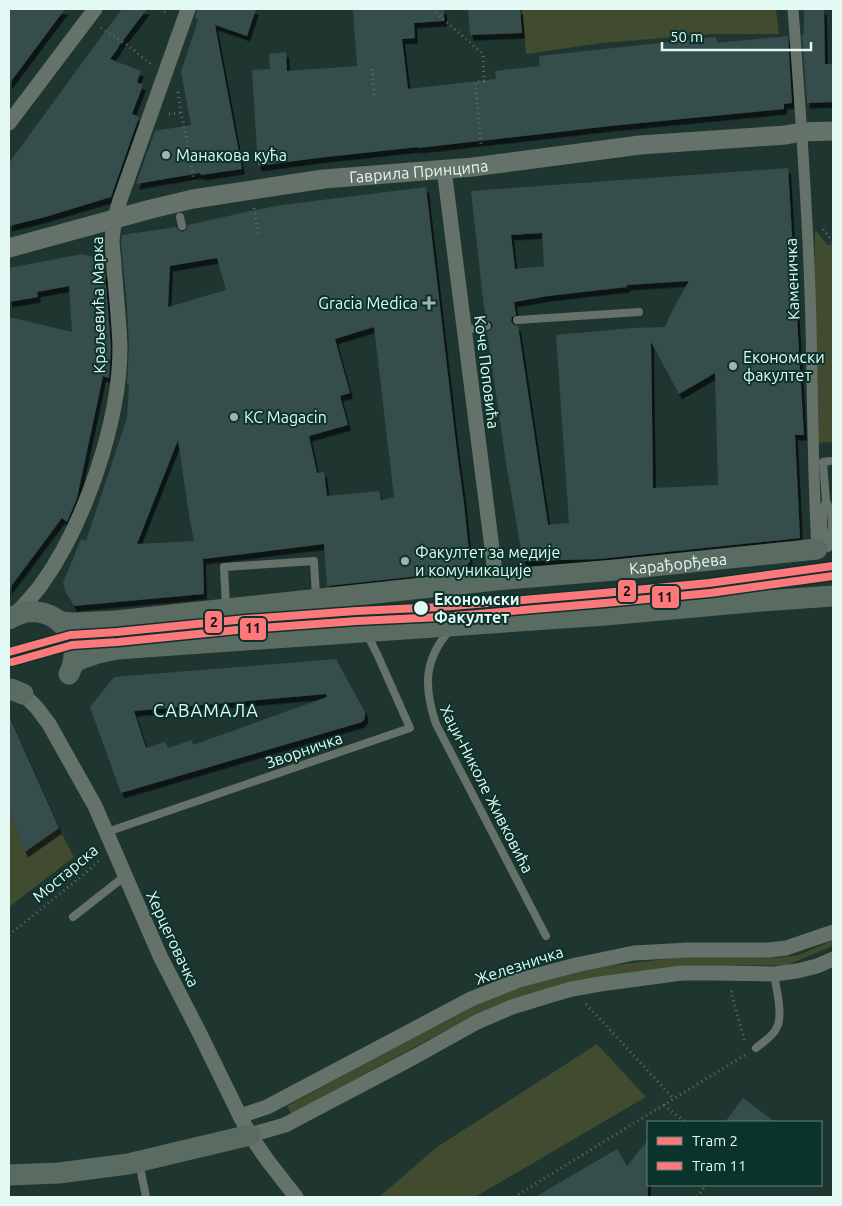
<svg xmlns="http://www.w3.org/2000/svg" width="842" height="1206" font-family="Ubuntu,sans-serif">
<defs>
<filter id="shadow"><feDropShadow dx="3" dy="5.5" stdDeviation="0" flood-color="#0009"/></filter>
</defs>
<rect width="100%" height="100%" fill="#1f3530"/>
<g fill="#404b30">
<polygon points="522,9 776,9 779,34 713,34 602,43 526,54"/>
<polygon points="816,231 828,245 833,243 833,442 817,443 814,292 815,232"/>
<polygon points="9,813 10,813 25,852 59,828 74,857 9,907"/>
<polygon points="833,940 833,946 787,965 725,966 489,1010 439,1034 291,1114 287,1106 419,1034 482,1001 516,988 551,977 607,966 674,958 714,956 777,958 799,955"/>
<polygon points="597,1044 646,1097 475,1197 379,1197 437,1147"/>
</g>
<g fill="#364d4c" fill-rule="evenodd" filter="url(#shadow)">
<polygon points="9,9 65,9 9,84"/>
<polygon points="122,9 147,9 118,47 119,47 110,59 141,71 137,82 143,85 132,114 139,117 111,197 45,217 9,226 9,163 101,37"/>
<polygon points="197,9 256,9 247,36 215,25 242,169 201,175 200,173 136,184 155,131 191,125 181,72 198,20 195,18"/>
<polygon points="353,9 444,9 444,21 414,23 415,38 402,39 408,89 496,79 495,71 540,66 539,56 716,37 717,43 788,36 792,103 784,104 784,109 610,126 418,148 418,147 317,158 258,166 252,70 270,69 269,54 286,52 287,71 357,66"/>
<polygon points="468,9 520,9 522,33 470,35"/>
<polygon points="804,9 824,9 825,64 833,64 833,102 807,103 802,35 804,35"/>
<path d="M788,168l16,267h-9l5,103 -201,21 -76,2 -17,-98 -19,-131 4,-2 2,-4 -2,-4 -5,-2 -2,-13 -13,-116zM542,233l2,33 -29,3 -4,-34zM689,281l-17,30 -7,16 -34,1 -32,3 -43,4 13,188 -21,2 -30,-199 -4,-1 -3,-4 1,-4 4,-2 -2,-13 34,-6 79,-9v-2zM651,342l28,52 36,-21 3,112 -65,3z"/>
<path d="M426,187l30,257 8,60 6,58 -13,10 -130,14 -3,-42 -121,15 1,35 -130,12 -8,-13 -3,-10 18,-44 5,2 41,-123 2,-33 -2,-1 2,-37 -2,-43v1l-6,-61 1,-9 54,-8 2,3 5,2 3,-2 2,-5 67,-15 27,-5zM217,258l9,32 -58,17 2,-41zM374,327l20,170 -13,3 -2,-9 -52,5 -3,-24 -7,1 -8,-37 39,-11 -8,-29 10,-3 -15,-54zM178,440l12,81 4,20 -57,3z"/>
<polygon points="82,254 94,257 105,273 111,347 109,378 103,376 77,498 67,522 62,518 9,589 9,317 72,332 69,286 37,292 38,297 9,302 9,268"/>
<path d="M336,659l29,53v6l-3,4 -241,71 -31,-86 24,-30zM326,694l1,3 -134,48 -1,-5 -24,8 -3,-6 -19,6 -12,-37z"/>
<polygon points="9,716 59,828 25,852 9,810"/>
<polygon points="743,1098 775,1122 725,1122"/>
<polygon points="648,1140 648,1197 535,1197 617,1149 627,1166"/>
</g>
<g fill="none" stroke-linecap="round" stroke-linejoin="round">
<g stroke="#606d66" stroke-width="3" stroke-dasharray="1 4" stroke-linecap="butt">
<polyline points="160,9 168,14"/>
<polyline points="432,9 483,54 484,81 475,82 481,144"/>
<polyline points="101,28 126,44 151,64"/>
<polyline points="372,69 374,95"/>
<path d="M178,92c4,30 12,59 16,89"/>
<polyline points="169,114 180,113"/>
<polyline points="254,208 259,237"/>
<polyline points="823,229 833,242"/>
<polyline points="9,935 82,876 101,859"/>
<polyline points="732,991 731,992 745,1042"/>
<polyline points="586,1004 674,1099"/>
<polyline points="664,1105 685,1122"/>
<polyline points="514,1197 745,1055"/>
<polyline points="697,1197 706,1185"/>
</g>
<g stroke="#657269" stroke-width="8">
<polyline points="180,217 182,226"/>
<polyline points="517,320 639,312"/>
<polyline points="464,330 487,326"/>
<path d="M826,501c9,15 6,29 2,46"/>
<polyline points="828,548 823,530 823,510 826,501 823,462 830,461"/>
<polyline points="226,607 224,567 314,561 316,597"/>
<path d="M450,630c-27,30 -26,58 -14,94l110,212"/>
<polyline points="107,832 410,728 378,656 367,634"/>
<polyline points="73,917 125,876"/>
<path d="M756,1048c7,-6 16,-11 20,-19 8,-12 0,-41 -2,-55"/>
<polyline points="139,1162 146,1197"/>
</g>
<path stroke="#657269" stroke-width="11" d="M793,9c7,94 14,188 17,283 3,85 2,171 7,257"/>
<g stroke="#657269" stroke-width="15">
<polyline points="9,123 95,9"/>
<polyline points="444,169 496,580"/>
<path d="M14,616c9,-10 19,-20 27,-31 44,-61 79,-164 79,-238 -1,-27 -4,-54 -6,-80 0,-9 -2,-18 -2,-26 1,-14 4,-28 8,-41l68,-191"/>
<polyline points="23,694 37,708 49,724 95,806 160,956 199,1032 240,1116 250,1135 268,1161 296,1197"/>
<polyline points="240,1116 267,1107 471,999 519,980 576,965 634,953 689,950 770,950 786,948 833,932"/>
<polyline points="250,1135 285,1125 416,1056 477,1022 512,1007 551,995 572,989 600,984 682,973 714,973 774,974 797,971 817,966 833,959"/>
</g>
<path stroke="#657269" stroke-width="19" id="s1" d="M9,248l142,-39 42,-10 91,-14 40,-6 149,-12 167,-22 146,-10 15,-3 32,-1"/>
<g stroke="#5a6b61" stroke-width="21">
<path d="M9,619c37,-24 80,15 60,55"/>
<path id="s2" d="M60,622l14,1 42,-2 380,-41 119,-10 202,-21"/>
<path d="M73,663c14,-8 29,-11 44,-14l489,-34 155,-14 72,-5"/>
<polyline points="9,690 11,689 23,694"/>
<polyline points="9,1175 59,1173 128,1164 250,1135"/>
</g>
<defs>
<polyline id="tram-1" points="9,652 70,635 117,632 246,619 356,611 441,607 604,593 709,583 833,566"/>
<polyline id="tram-2" points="12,662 72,645 118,642 247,629 357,621 442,617 605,603 710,593 833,576"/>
</defs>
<use href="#tram-1" stroke="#0a332b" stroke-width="11"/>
<use href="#tram-2" stroke="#0a332b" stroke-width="11"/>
<use href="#tram-1" stroke="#fd787b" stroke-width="8"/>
<use href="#tram-2" stroke="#fd787b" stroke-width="8"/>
</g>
<g fill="#9fb4af" stroke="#0a332b" stroke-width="2">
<circle cx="166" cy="155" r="5"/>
<path d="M426.5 295.5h5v5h5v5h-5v5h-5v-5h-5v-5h5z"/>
<circle cx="733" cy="366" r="5"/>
<circle cx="234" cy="417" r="5"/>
<circle cx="405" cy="561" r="5"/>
</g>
<circle fill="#e4f9f3" stroke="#0a332b" stroke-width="2" cx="421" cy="608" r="8"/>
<g text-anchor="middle" stroke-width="4" stroke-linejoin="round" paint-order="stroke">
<g font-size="16" fill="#e4f9f3" stroke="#0a332b" text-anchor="start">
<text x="176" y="161">Манакова кућа</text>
<text x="418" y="309" text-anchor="end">Gracia Medica</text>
<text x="743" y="363">Економски<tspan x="743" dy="18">факултет</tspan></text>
<text x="244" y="423">KC Magacin</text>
<text x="415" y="558">Факултет за медије<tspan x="415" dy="18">и комуникације</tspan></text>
</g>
<g font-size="16" fill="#e4f9f3" stroke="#0a332b">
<text dy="6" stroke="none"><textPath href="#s1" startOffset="418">Гаврила Принципа</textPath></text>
<text transform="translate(792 279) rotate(-92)" y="6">Каменичка</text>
<text transform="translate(98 305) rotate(-91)" y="6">Краљевића Марка</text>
<text transform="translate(487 372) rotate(83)" y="6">Коче Поповића</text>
<text dy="6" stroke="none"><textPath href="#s2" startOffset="621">Карађорђева</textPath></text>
<text transform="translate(304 750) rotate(-19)" y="6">Зворничка</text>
<text transform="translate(487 789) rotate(63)" y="6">Хаџи-Николе Живковића</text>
<text transform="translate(65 873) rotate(-40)" y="6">Мостарска</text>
<text transform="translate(173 939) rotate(65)" y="6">Херцеговачка</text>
<text transform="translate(519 965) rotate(-18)" y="6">Железничка</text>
</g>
<g font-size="16" font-weight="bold" fill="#e4f9f3" stroke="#0a332b" text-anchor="start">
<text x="434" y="605">Економски<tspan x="434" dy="18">Факултет</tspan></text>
</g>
<g font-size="18" letter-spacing="1" fill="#e4f9f3" stroke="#0a332b">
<text x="206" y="717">САВАМАЛА</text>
</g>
</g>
<g stroke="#0a332b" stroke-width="2">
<rect x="617" y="579" width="20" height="24" rx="5" fill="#fd787b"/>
<rect x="651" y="585" width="29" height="24" rx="5" fill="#fd787b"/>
<rect x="204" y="610" width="19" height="24" rx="5" fill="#fd787b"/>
<rect x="239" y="617" width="28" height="24" rx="5" fill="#fd787b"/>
</g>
<g font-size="14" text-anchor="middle" font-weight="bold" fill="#111">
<text x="627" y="596">2</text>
<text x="665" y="602">11</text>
<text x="214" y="627">2</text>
<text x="253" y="633">11</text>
</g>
<rect width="842" height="1206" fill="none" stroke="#e4f9f3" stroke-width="20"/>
<rect x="647" y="1121" width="175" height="65" fill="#0a332b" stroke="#61827b"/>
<rect x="657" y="1137" width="25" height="8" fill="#fd787b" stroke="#61827b"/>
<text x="692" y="1146" font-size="15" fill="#e4f9f3">Tram 2</text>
<rect x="657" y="1162" width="25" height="8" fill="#fd787b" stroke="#61827b"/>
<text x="692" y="1171" font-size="15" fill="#e4f9f3">Tram 11</text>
<path d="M662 42v8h149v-8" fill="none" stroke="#e4f9f3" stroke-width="2.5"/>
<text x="670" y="42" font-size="15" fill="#e4f9f3" stroke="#0a332b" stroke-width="4" paint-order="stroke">50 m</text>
</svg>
